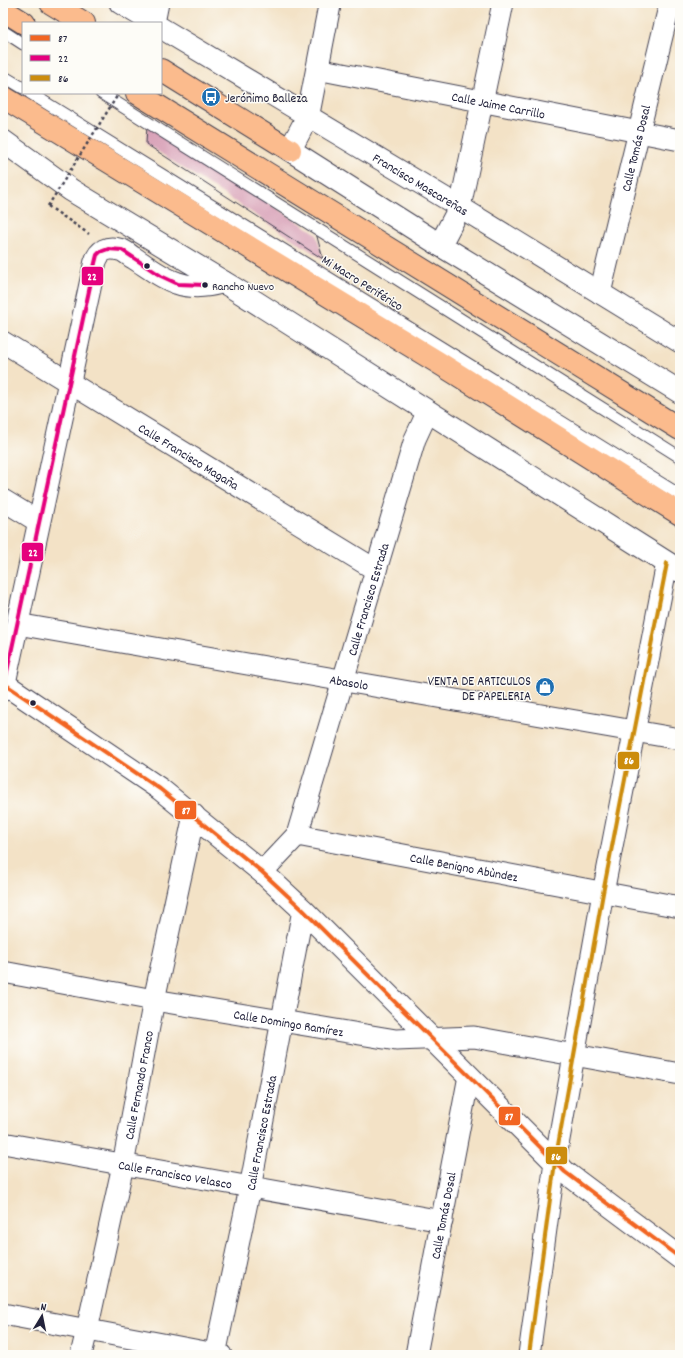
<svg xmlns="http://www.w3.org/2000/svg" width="683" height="1358" font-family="Dekko,sans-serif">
<rect width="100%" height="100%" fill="#fdfcf7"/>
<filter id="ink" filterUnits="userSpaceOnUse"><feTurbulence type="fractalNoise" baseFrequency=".025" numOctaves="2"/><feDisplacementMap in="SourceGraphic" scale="8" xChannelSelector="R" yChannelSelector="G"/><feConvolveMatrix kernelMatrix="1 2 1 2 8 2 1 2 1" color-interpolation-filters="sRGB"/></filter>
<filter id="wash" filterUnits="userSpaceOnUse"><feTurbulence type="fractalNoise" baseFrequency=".012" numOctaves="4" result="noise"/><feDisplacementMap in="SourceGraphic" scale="16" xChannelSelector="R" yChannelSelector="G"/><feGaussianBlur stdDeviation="0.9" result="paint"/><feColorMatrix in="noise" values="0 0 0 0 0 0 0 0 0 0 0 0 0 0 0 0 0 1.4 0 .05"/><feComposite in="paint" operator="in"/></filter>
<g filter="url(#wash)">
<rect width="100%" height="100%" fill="#f3e2c6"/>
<g id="blocks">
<polygon fill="#d8a0b7" points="147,125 316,233 323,259 146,144"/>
</g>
</g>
<g filter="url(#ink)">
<use href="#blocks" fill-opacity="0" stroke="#413f50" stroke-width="1"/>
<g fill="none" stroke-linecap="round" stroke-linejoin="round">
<defs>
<g id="service">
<polyline points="3,31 23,44"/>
<polyline points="3,76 23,88"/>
<polyline points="30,93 680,495"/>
<polyline points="101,93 680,457"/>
</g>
<g id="minor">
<polyline points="120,3 153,23"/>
<polyline points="154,23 158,3"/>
<path id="s1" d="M161,28l299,179 220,135"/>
<path id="s2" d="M317,69l363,71"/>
<polyline points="460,207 503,3"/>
<path id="s3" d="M600,293l70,-290"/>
<path id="s4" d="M3,342l373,228"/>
<polyline points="3,500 39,522"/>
<path id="s5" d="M17,624l663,115"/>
<path id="s6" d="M297,835l383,72"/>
<path id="s7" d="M262,872l35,-37 118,-396 13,-28"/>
<path id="s8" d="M3,972l151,28 242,40 78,-3 206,37"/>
<path id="s9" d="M3,1143l439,78"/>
<polyline points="3,1314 221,1355"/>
<path id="s10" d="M81,1355l6,-25 36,-165 31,-165 40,-185"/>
<path id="s11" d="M215,1355l35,-167 53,-278"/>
<path id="s12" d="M416,1355l53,-279"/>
<polyline points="529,1355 555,1162 603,893 667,563"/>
</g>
<g id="tertiary">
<polyline points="330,3 308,116 290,150 440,245 680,392"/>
<polyline points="3,141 71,190 235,289 680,571"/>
<polyline points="440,245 460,207"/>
<polyline points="3,683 160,789 262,872 303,910 565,1172 680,1258"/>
<path d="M3,690l92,-427c4,-13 12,-17 26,-13 4,1 9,6 13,8 14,9 27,20 43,25 14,5 32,3 46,-1"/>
</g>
<g id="trunk">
<polyline points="51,3 84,23"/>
<polyline points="3,10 24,23"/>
<polyline points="161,70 290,150"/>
<polyline points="137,93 680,429"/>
<polyline points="3,97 439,363 680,514"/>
</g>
</defs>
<use href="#service" stroke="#413f50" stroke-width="13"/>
<use href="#minor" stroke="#413f50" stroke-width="23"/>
<use href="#tertiary" stroke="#413f50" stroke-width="24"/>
<use href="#trunk" stroke="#413f50" stroke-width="24"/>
<polyline stroke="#413f50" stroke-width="2.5" stroke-dasharray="3 3" stroke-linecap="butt" points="48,206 89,234"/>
<use href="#service" stroke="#fff" stroke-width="11"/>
<use href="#minor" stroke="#fff" stroke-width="21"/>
<use href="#tertiary" stroke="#fff" stroke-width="22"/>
<use href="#trunk" stroke="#fbbb8d" stroke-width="22"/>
<polyline stroke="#413f50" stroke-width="2.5" stroke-dasharray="3 3" stroke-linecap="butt" points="48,206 119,93"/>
<defs>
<polyline id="bus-1" points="3,683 160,789 262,872 303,910 565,1172 680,1258"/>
<polyline id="bus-2" points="3,690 95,263 97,255 100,252 108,249 122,250 161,276 178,284 205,285"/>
<polyline id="bus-3" points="529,1355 555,1162 603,893 667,563"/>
</defs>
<use href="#bus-1" stroke="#fdfcf7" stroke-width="7"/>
<use href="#bus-2" stroke="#fdfcf7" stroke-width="7"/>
<use href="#bus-3" stroke="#fdfcf7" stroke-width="7"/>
<use href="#bus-1" stroke="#f26522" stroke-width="4"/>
<use href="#bus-2" stroke="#e5007d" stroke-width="4"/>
<use href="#bus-3" stroke="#cc8c0c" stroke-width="4"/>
</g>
</g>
<defs>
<symbol id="bus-disc" viewBox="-11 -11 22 22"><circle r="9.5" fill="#1f6fb2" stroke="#fdfcf7"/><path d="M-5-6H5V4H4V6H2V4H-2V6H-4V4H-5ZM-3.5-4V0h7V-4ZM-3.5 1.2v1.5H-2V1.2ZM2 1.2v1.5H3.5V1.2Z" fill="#fff"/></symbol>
<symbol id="shop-disc" viewBox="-11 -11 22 22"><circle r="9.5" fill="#1f6fb2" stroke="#fdfcf7"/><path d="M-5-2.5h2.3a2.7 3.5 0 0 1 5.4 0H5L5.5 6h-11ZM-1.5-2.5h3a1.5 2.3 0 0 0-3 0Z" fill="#fff"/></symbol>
</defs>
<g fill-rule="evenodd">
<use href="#bus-disc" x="200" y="86" width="22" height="22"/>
<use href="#shop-disc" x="534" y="676" width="22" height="22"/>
</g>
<g fill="#22223b" stroke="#fdfcf7" stroke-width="1.5">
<circle cx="147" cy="266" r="3.5"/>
<circle cx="205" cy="285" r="3.5"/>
<circle cx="33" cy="703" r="3.5"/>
</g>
<g text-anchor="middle" stroke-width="3" stroke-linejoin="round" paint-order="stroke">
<g font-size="12" fill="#22223b" stroke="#fdfcf7" text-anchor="start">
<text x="212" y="290">Rancho Nuevo</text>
</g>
<g font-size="13" fill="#22223b" stroke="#fdfcf7" text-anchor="start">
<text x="225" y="102">Jerónimo Balleza</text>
<text x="531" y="685" text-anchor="end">VENTA DE ARTICULOS<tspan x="531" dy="15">DE PAPELERIA</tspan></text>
</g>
<g font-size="13" fill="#22223b" stroke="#fdfcf7">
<text dy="5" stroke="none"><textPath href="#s2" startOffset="185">Calle Jaime Carrillo</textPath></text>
<text dy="5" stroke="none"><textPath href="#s3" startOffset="149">Calle Tomás Dosal</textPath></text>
<text dy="5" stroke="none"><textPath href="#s1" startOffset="303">Francisco Mascareñas</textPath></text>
<text transform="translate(363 282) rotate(32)" y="5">Mi Macro Periférico</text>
<text dy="5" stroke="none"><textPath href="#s4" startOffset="218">Calle Francisco Magaña</textPath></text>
<text dy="5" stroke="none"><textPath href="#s7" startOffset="297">Calle Francisco Estrada</textPath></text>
<text dy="5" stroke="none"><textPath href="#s5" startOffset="337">Abasolo</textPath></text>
<text dy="5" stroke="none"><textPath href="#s6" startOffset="170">Calle Benigno Abùndez</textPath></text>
<text dy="5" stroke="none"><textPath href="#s8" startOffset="290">Calle Domingo Ramírez</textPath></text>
<text dy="5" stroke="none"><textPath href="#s10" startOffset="276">Calle Fernando Franco</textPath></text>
<text dy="5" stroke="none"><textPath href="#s11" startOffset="227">Calle Francisco Estrada</textPath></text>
<text dy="5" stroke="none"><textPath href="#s9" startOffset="175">Calle Francisco Velasco</textPath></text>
<text dy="5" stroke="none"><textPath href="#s12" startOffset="142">Calle Tomás Dosal</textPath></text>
</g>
</g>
<g stroke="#fdfcf7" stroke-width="1.5">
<rect x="81" y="266" width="23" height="20" rx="4" fill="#e5007d"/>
<rect x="21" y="542" width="23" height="20" rx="4" fill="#e5007d"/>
<rect x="617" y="751" width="23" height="19" rx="4" fill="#cc8c0c"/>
<rect x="174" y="800" width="23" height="20" rx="4" fill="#f26522"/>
<rect x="498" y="1106" width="23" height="20" rx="4" fill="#f26522"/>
<rect x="545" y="1146" width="23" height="19" rx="4" fill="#cc8c0c"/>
</g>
<g font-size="11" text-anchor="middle" font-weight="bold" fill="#fff">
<text x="92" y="280">22</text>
<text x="33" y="556">22</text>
<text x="629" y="764">86</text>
<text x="186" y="814">87</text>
<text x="509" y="1120">87</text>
<text x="556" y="1160">86</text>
</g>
<rect width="683" height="1358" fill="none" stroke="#fdfcf7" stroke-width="16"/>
<rect x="22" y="22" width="140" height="72" fill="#fdfcf7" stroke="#a5a5ac"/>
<rect x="30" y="35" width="20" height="6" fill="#f26522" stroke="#a5a5ac"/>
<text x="58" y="42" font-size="12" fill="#22223b">87</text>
<rect x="30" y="55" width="20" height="6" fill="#e5007d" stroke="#a5a5ac"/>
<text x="58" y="62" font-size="12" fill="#22223b">22</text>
<rect x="30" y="75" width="20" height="6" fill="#cc8c0c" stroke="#a5a5ac"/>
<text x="58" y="82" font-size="12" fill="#22223b">86</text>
<g transform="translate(42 1316) rotate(10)" stroke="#fdfcf7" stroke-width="3" paint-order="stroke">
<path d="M0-3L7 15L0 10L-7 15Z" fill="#22223b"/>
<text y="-6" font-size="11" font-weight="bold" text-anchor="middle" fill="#22223b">N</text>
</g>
</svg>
